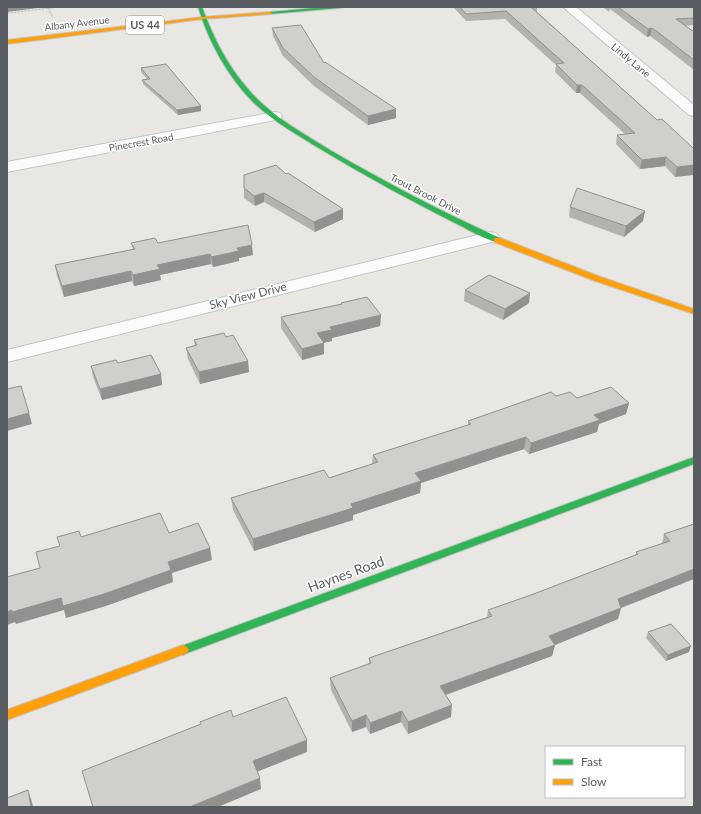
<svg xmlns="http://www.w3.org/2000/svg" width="701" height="814" font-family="Lato,sans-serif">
<rect width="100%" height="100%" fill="#e8e7e3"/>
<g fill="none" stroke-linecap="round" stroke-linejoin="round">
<defs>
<g id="street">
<polygon points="563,7 576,7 694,105 694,116 689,115"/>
<polygon points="275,112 280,113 282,116 280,119 7,172 7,162"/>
<polygon points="490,232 496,233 499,237 496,241 7,362 7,350"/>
</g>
<g id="fast">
<path d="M198,7h4c11,30 25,58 46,82 22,26 53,43 82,61 55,32 112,62 170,88v4c-9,1 -31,-12 -39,-16 -48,-24 -94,-49 -139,-76 -24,-15 -50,-29 -70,-49 -26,-27 -43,-59 -54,-94z"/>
<polygon points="324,7 342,7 340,8 270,14 268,13 270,12"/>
<polygon points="694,457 694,464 187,653 183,655 179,653 177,650 179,647"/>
</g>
<g id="slow">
<polygon points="270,12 272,13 272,14 203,19 7,44 7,40 203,17"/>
<polygon points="494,238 500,238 601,277 694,309 694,314 595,281 494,242"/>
<polygon points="183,645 187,647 189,650 187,653 7,720 7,710"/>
</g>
</defs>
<use href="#street" stroke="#c5c5c5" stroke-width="2"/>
<use href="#fast" stroke="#c5c5c5" stroke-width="2"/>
<use href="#slow" stroke="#c5c5c5" stroke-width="2"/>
<g stroke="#c3c8c5" stroke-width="1.5" stroke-dasharray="2.5 1" stroke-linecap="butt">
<polyline points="48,8 53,18"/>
<polyline points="7,13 57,7"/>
</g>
<use href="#street" fill="#fcfbfb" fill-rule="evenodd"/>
<use href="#fast" fill="#30b455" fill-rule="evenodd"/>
<use href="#slow" fill="#ff9f0a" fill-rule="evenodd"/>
</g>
<g fill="#b3b2af">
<polygon points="453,7 537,7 537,12 657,120 694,149 675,177 665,166 640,169 616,144 617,135 625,134 580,93 576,93 555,72 556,65 505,19 466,21"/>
<polygon points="603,7 694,7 694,25 686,26 694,32 694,70 657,41 650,36 647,37 610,9 609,12"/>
<polygon points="272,28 324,63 396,109 396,118 368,125 314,86 283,56 273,36"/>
<polygon points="141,68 201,111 178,115 143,84 142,80 147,79 141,72"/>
<polygon points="286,174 343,209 343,219 315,232 264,202 255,206 244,198 244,188"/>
<polygon points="570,207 645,211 643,221 624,237 569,217"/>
<polygon points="131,243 158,243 253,255 239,258 239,261 213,267 211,264 160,275 161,280 134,286 132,281 64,297 57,276 55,265 133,250"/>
<polygon points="465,290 529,303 503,320 464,301"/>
<polygon points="341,303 381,315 380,326 332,338 332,341 323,343 324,354 302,360 281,328 281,317 341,304"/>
<polygon points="226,337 248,361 249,372 200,384 188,359 186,348 195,346 194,340"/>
<polygon points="118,363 161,374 162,385 102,400 93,377 91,366"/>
<polygon points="556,396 629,403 626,414 599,424 597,432 529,454 524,449 421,483 420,493 353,515 353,520 254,551 233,510 231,498 329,478 372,464 373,455 468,425 468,421"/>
<polygon points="694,524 621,608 618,619 555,645 552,656 446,695 451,717 408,734 401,722 370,734 366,727 352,732 331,690 330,678 369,664 369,658 487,617 488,610 531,595 636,555 636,552 662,544 664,534"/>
<polygon points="648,632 689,652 666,661 646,638"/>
</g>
<g fill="#92918f">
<polygon points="7,7 45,7 7,12"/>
<polygon points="652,28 650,36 647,37 648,29"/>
<polygon points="577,85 582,85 580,93 576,93"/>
<polygon points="201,106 201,111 178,115 177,110"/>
<polygon points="396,109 396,118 368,125 368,116"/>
<polygon points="666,157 665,166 640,169 642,160"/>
<polygon points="694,165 694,175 675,177 677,167"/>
<polygon points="264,193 264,202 255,206 254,196"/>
<polygon points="343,209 343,219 315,232 314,222"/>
<polygon points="645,211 643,221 624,237 626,226"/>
<polygon points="252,245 253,255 239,258 239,261 213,267 211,257 237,248"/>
<polygon points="210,254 211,264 160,275 161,280 134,286 133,275 157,265"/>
<polygon points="131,271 132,281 64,297 62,286"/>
<polygon points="530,293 529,303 503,320 505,309"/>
<polygon points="381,315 380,326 332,338 332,341 317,344 317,333 330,327"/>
<polygon points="324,343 324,354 302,360 302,349"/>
<polygon points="248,361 249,372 200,384 199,372"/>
<polygon points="161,374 162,385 102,400 100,389"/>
<polygon points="629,403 626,414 599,424 597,432 529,454 531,443 594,415"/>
<polygon points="29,413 32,424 7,431 7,419"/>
<polygon points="526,437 524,449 421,483 420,493 353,515 353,520 254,551 253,539 351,504 415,473"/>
<polygon points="210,548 212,560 172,573 173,582 106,606 66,618 64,610 16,624 15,622 7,625 7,612 168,562"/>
<polygon points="694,569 694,579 621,608 618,619 555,645 552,656 439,697 440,686 549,636 618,599"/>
<polygon points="691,646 689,652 666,661 668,655"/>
<polygon points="452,705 451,717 408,734 408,722"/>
<polygon points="402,711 401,722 370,734 370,723"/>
<polygon points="366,715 366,727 352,732 352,721"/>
<polygon points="307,740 307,752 254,773 253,761"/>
<polygon points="260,778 261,789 218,807 192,807 192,806"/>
<polygon points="28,790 32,802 33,807 31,807"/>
</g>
<g fill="#d0cfcc" stroke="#92918f">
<polygon points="460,7 537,7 532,8 657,120 662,119 694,149 694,165 677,167 666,157 642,160 617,135 635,133 582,85 577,85 556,64 564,63 506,11 466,14"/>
<polygon points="618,7 694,7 694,18 676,19 694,32 694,60 659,33 652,28 648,29"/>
<polygon points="301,25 324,63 325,62 396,109 368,116 314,77 283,48 272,28"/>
<polygon points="166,64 201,106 177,110 142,80 150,79 141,68"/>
<polygon points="276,165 286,174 288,173 343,209 314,222 264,193 254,196 244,188 244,175"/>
<polygon points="577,188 645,211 626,226 570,207"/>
<polygon points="248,225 252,245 237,248 239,251 211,257 210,254 157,265 160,269 133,275 131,271 62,286 55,265 135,249 131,243 155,238 158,243"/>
<polygon points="489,275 530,293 505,309 465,290"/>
<polygon points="367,297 381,315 330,327 332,330 317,333 324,343 302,349 281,317 342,304 341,303"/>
<polygon points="224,333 226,337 233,335 248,361 199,372 186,348 197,345 194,340"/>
<polygon points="151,355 161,374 100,389 91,366 116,360 118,363"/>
<polygon points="21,386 29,413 7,419 7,389"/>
<polygon points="611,387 629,403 594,415 600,420 531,443 526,437 415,473 421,481 351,504 353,508 253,539 231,498 324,470 329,478 378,462 373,455 471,424 468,421 551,392 556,396 570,392 577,398"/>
<polygon points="160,513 169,533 198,523 210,548 168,562 171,570 104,594 63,606 61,598 12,612 12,610 7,612 7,577 40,568 36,552 60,546 57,537 79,531 81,537"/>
<polygon points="694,524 694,569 618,599 621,608 549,636 555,645 440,686 452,705 408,722 402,711 370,723 366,715 352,721 330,678 371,663 369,658 492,616 488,610 531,595 638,554 636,552 670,541 664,534"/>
<polygon points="671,624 691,646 668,655 648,632"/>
<polygon points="286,697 307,740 253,761 260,778 192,806 193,807 93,807 82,771 201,724 200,722 231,710 233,717"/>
<polygon points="28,790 31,807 7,807 7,798"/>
</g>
<g text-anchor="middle" stroke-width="3" stroke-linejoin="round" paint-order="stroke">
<g font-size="10" fill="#595c60" stroke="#fff">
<text transform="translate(77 23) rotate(-7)" y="4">Albany Avenue</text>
<text transform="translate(631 60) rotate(40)" y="4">Lindy Lane</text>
<text transform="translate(141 142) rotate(-10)" y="4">Pinecrest Road</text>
<text transform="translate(426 194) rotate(27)" y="4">Trout Brook Drive</text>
</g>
<rect fill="#fff" stroke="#8b8d90" stroke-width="1" x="126" y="16" width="38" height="18" rx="3"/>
<g font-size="11" font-weight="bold" fill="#595c60">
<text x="145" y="29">US 44</text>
</g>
<g font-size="12" fill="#595c60" stroke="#fff">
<text transform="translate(248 296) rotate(-14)" y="4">Sky View Drive</text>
</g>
<g font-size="14" fill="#595c60" stroke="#fff">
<text transform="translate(346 574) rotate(-20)" y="5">Haynes Road</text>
</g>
</g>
<rect width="701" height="814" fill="none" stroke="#595c60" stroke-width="16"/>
<rect x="545" y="746" width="140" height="52" fill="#ffffff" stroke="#bdbebf"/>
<rect x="553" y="759" width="20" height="6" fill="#30b455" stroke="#bdbebf"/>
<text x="581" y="766" font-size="12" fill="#595c60">Fast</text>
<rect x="553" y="779" width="20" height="6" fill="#ff9f0a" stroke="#bdbebf"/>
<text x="581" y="786" font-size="12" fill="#595c60">Slow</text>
</svg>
